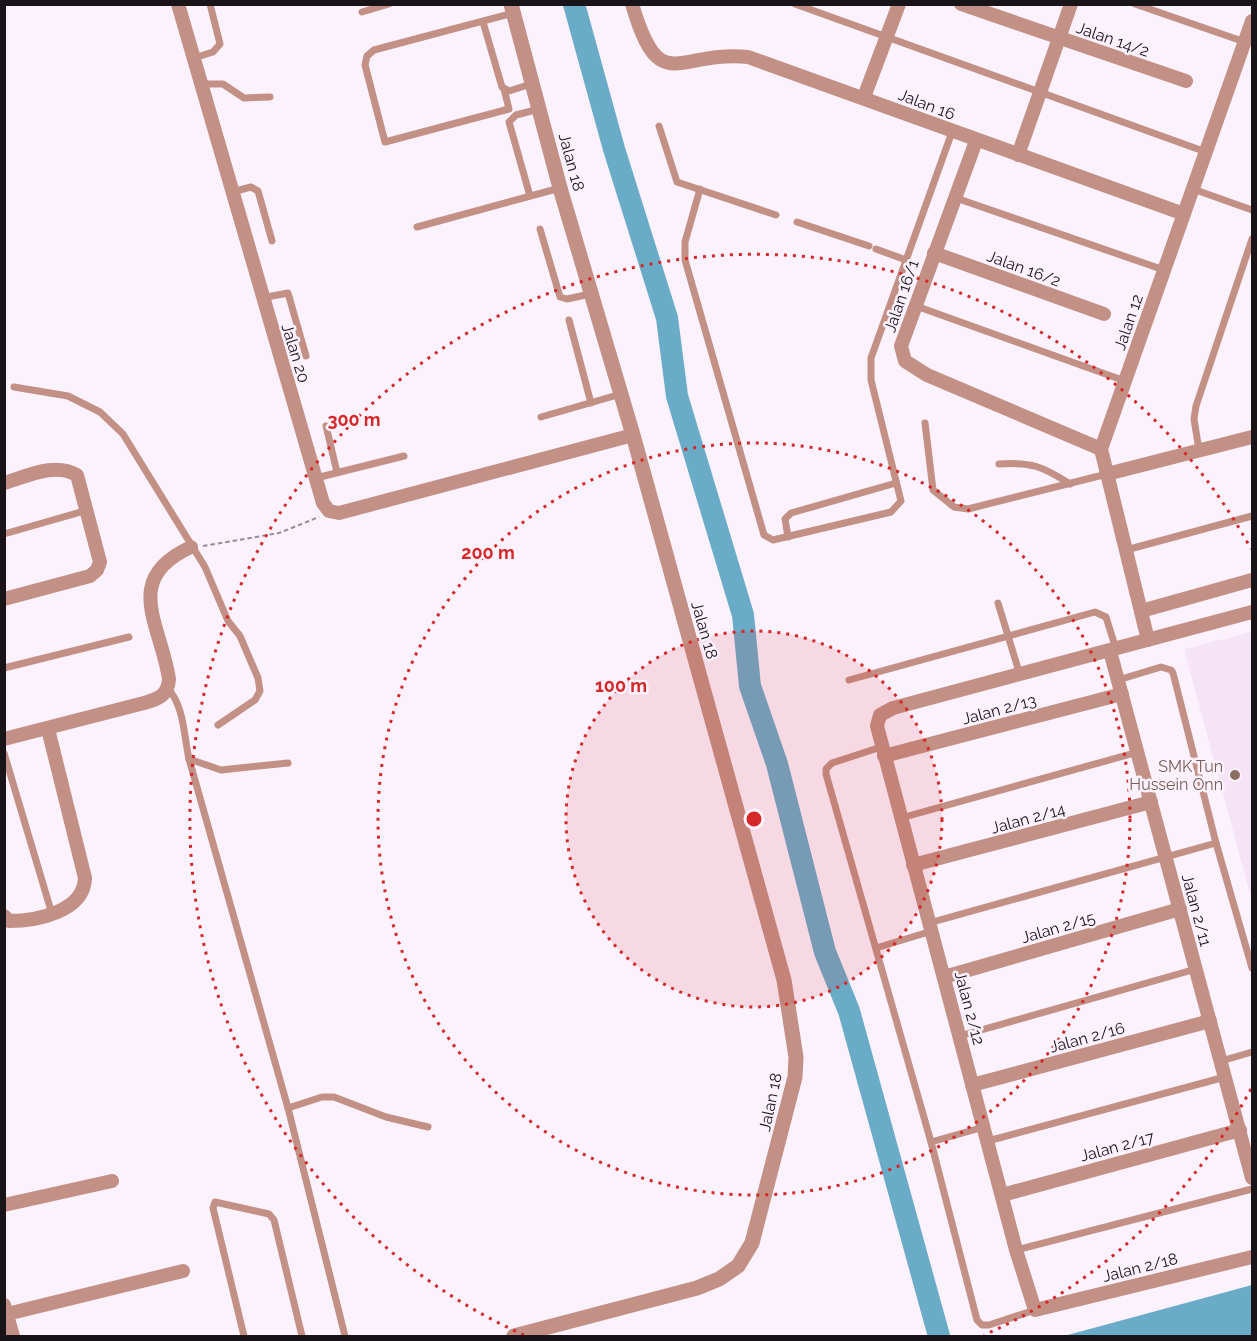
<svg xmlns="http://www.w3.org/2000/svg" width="1257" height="1341" font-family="Raleway,sans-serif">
<rect width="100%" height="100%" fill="#fcf2fe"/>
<polygon fill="#f4e4f6" points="1252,632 1252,901 1184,649"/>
<polygon fill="#6aabc8" points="1252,1285 1252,1336 1064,1336"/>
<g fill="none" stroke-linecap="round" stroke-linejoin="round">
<polyline stroke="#6aabc8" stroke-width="22" points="574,4 614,149 667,318 677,396 743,615 750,686 777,764 825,952 849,1011 939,1336"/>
<polyline stroke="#968e97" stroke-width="2" stroke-dasharray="4.5 3" stroke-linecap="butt" points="203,546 279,533 319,517"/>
<g stroke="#c29085" stroke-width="7">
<polyline points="795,4 1206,152"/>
<polyline points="1135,4 1245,42"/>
<polyline points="362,12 389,4"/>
<polyline points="483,22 502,87 509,91 531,84"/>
<polyline points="194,58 213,52 220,44 210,4"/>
<polyline points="201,84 223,84 244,98 270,97"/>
<polyline points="504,89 509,109 385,142 365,65 367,56 374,50 513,13"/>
<polyline points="659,126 677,182 776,215"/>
<polyline points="700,189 685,242 685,260 764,535 773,540 891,512 901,501 871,380 871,358 952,132"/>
<polyline points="1193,189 1252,210"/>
<polyline points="232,192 251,187 258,191 272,241"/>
<polyline points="530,196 509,122 516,115 539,109"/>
<polyline points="956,198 1164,270"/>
<polyline points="797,222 869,246"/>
<polyline points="417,227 560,188"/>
<polyline points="540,229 560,297 567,299 590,294"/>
<polyline points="876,249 906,260"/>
<polyline points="262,298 288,293 306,356"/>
<polyline points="916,306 1125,381"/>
<polyline points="569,320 591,403"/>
<polyline points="14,387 68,396 100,412 123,434 205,567 228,621 240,636 258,678 260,691 255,700 218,725"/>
<polyline points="541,417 621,394"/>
<polyline points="925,423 933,490 954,507 968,509 1107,474"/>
<polyline points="326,426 337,472"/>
<polyline points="1199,450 1194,419 1196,406 1252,239"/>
<path d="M999,464c33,-2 43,2 71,20"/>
<polyline points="316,478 404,456"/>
<polyline points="4,534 88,510"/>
<polyline points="788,537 785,519 791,513 896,483"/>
<polyline points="1126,550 1252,516"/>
<polyline points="998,603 1020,675"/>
<polyline points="4,668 129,637"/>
<polyline points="849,680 1095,612 1106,617 1116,649"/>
<polyline points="1118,680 1161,667 1171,670 1173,673 1216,843 1252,968"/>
<path d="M168,689c16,16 16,48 21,70l99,349 57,228"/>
<polyline points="881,747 832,763 826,769 826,774 931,1142"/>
<polyline points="4,753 52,914"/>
<polyline points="189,759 221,770 288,763"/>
<polyline points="901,818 1138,752"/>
<polyline points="929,923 1216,843"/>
<polyline points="876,948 932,931"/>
<polyline points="960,1036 1196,969"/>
<polyline points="1221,1061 1252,1052"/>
<polyline points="288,1108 322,1097 334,1097 386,1117 428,1127"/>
<polyline points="984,1127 931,1142 977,1320 982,1325 989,1325 1035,1310"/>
<polyline points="988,1141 1225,1077"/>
<polyline points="1016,1250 1252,1189"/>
<polyline points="244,1336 213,1208 215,1202 269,1214 274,1220 302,1336"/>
</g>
<g stroke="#c29085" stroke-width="14">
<polyline points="178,4 323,503 329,511 339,513 633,435"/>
<path d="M632,4c28,95 45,46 116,53l436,157"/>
<polyline points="961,4 1186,81"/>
<polyline points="864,97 899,4"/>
<polyline points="976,141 901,346 905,361 927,375 1101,449"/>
<polyline points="1018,155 1071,4"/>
<polyline points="934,253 1104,314"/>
<polyline points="1107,474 1252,437"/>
<path d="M4,483c24,-7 50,-21 73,-8l23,87 -3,8 -7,6 -86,23"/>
<polyline points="1141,611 1252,580"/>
<polyline points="1252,612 893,708 880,715 877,726 1016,1250 1035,1310 1252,1257"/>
<polyline points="1148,640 1101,449 1252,21"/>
<polyline points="1110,651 1252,1178"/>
<path d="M4,739l140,-36c15,-4 24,-8 25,-24 -8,-55 -48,-100 22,-132"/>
<polyline points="884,756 1122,694"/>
<polyline points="913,865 1151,802"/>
<path d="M4,916l5,5c27,0 75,-9 76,-43l-37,-149"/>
<polyline points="944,977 1180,909"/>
<polyline points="972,1085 1210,1021"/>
<polyline points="1002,1195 1240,1130"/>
<polyline points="4,1205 112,1181"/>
<polyline points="4,1305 13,1336"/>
<polyline points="7,1314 183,1271"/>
</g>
<polyline stroke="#c29085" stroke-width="15" points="511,4 560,188 633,435 784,980 796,1057 795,1077 752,1243 738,1266 719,1279 697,1288 514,1336"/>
</g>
<circle cx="754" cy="819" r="188" fill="#d62828" fill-opacity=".12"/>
<g fill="none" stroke="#d62828" stroke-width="3" stroke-dasharray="3 6">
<circle cx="754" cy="819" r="188"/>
<circle cx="754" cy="819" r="376"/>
<path d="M1251 1089A565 565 0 0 1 984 1335M524 1335A565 565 0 1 1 1251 549"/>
</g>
<circle fill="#8d6e63" stroke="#fcf2fe" stroke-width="2" cx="1235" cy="775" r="6"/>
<g text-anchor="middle" stroke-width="5" stroke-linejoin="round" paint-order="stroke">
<g font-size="16" fill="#181418" stroke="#fcf2fe">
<text transform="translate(1113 39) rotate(19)" y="6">Jalan 14/2</text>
<text transform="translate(927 104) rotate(21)" y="6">Jalan 16</text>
<text transform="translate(572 162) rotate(75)" y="6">Jalan 18</text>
<text transform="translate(1024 268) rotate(20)" y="6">Jalan 16/2</text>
<text transform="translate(901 296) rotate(-71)" y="6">Jalan 16/1</text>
<text transform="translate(1128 322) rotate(-71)" y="6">Jalan 12</text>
<text transform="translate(296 353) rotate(73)" y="6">Jalan 20</text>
<text transform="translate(705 630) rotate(74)" y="6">Jalan 18</text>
<text transform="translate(999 709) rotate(-15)" y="6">Jalan 2/13</text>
<text transform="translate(1028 818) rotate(-15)" y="6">Jalan 2/14</text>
<text transform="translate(1197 910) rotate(75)" y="6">Jalan 2/11</text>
<text transform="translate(1058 927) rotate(-16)" y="6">Jalan 2/15</text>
<text transform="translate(970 1008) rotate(75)" y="6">Jalan 2/12</text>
<text transform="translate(1087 1037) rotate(-15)" y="6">Jalan 2/16</text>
<text transform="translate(770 1102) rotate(-78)" y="6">Jalan 18</text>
<text transform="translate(1117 1146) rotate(-15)" y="6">Jalan 2/17</text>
<text transform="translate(1140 1267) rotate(-14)" y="6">Jalan 2/18</text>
</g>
<g font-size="16" fill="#785e54" stroke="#fcf2fe" text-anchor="end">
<text x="1223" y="772">SMK Tun<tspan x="1223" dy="18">Hussein Onn</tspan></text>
</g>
</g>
<circle cx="754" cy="819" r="9" fill="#d62828" stroke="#fcf2fe" stroke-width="3"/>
<g font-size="18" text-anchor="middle" font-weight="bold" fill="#d62828" stroke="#fcf2fe" stroke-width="5" stroke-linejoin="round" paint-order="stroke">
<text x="354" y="426">300 m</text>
<text x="488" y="559">200 m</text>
<text x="621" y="692">100 m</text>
</g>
<rect width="1257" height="1341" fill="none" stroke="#181418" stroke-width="12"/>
</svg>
